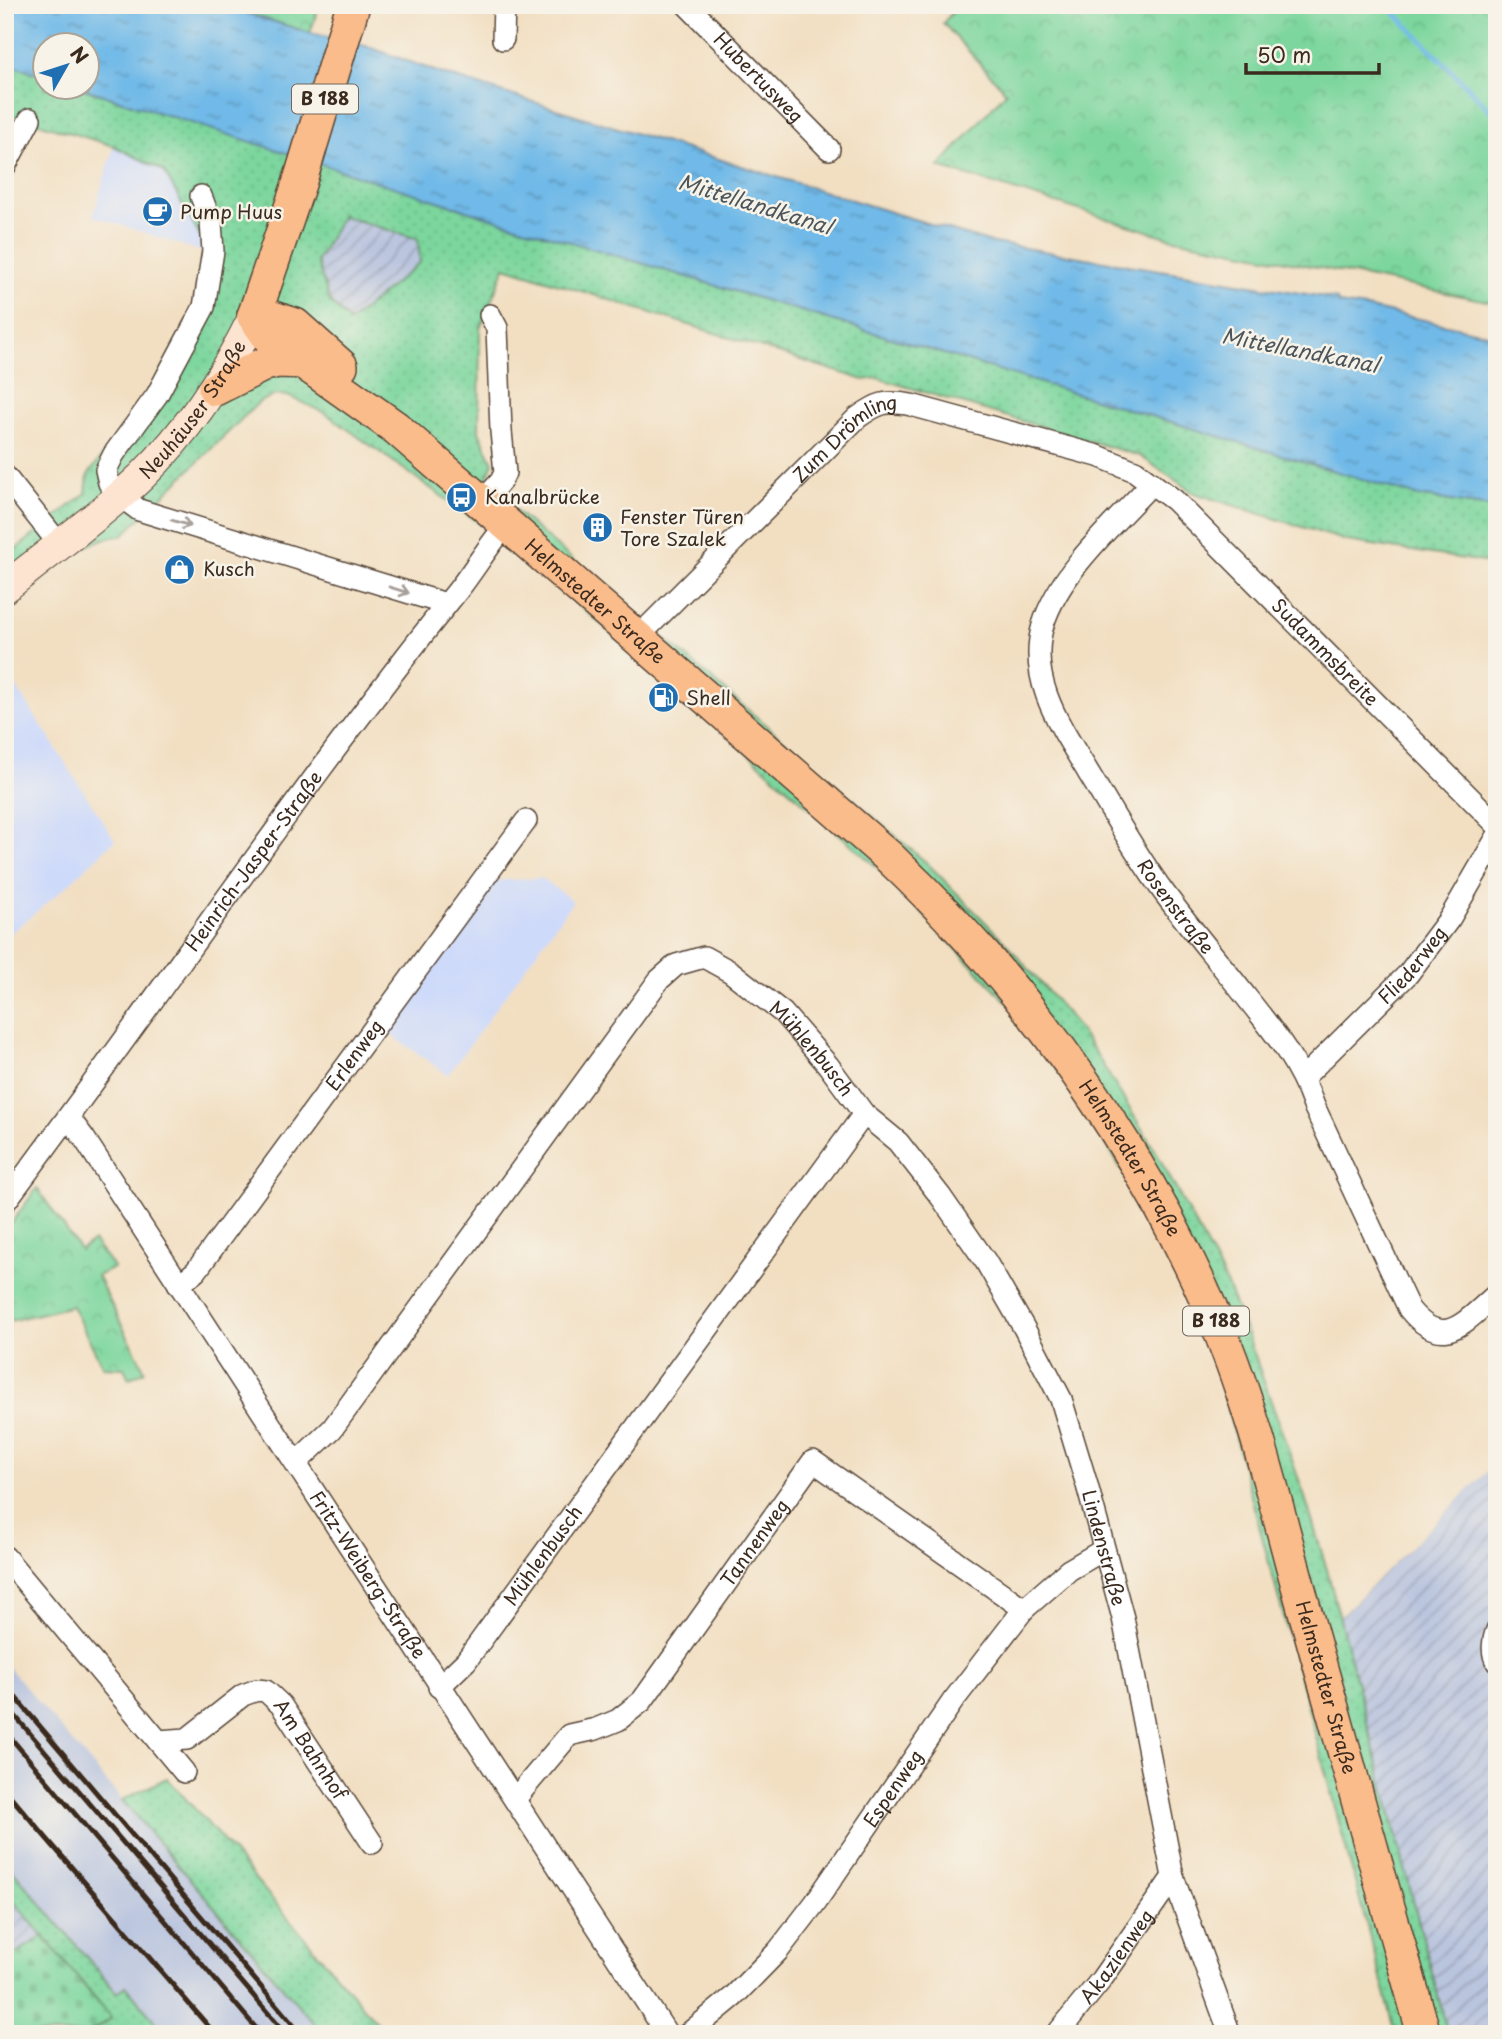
<svg xmlns="http://www.w3.org/2000/svg" width="1502" height="2039" font-family="'Playpen Sans',sans-serif">
<defs>
<pattern id="industrial-furrows" width="10" height="10" patternUnits="userSpaceOnUse" patternTransform="scale(1.75)"><rect width="10" height="10" fill="#b9c4de"/><path d="M-1 1l2-2M0 10L10 0M9 11l2-2" fill="none" stroke="#989fb3"/></pattern>
<pattern id="grass-dots" width="8" height="8" patternUnits="userSpaceOnUse" patternTransform="scale(1.75)"><rect width="8" height="8" fill="#7cd69d"/><path d="M2 2h.1M6 6h.1" fill="none" stroke="#6cb887" stroke-width="1.8" stroke-linecap="round"/></pattern>
<pattern id="cemetery-stones" width="16" height="16" patternUnits="userSpaceOnUse" patternTransform="scale(1.75)"><rect width="16" height="16" fill="#7cd69d"/><path d="M2 7V4a2 2 0 0 1 4 0v3zM10 15v-3a2 2 0 0 1 4 0v3z" fill="#6cb887"/></pattern>
<pattern id="park-crowns" width="20" height="18" patternUnits="userSpaceOnUse" patternTransform="scale(1.75)"><rect width="20" height="18" fill="#7cd69d"/><path d="M2 6a3 3 0 1 1 6 0M12 15a3 3 0 1 1 6 0" fill="none" stroke="#6cb887"/></pattern>
<pattern id="water-ripples" width="26" height="14" patternUnits="userSpaceOnUse" patternTransform="scale(1.75)"><rect width="26" height="14" fill="#70b9e8"/><path d="M2 4q2-2 4 0t4 0M15 11q2-2 4 0t4 0" fill="none" stroke="#5d97bb"/></pattern>
</defs>
<rect width="100%" height="100%" fill="#f7f3e8"/>
<filter id="ink" filterUnits="userSpaceOnUse"><feTurbulence type="fractalNoise" baseFrequency=".0143" numOctaves="2"/><feDisplacementMap in="SourceGraphic" scale="14" xChannelSelector="R" yChannelSelector="G"/><feConvolveMatrix kernelMatrix="1 2 1 2 8 2 1 2 1" color-interpolation-filters="sRGB"/></filter>
<filter id="wash" filterUnits="userSpaceOnUse"><feTurbulence type="fractalNoise" baseFrequency=".00686" numOctaves="4" result="noise"/><feDisplacementMap in="SourceGraphic" scale="28" xChannelSelector="R" yChannelSelector="G"/><feGaussianBlur stdDeviation="1.57" result="paint"/><feColorMatrix in="noise" values="0 0 0 0 0 0 0 0 0 0 0 0 0 0 0 0 0 1.4 0 .05"/><feComposite in="paint" operator="in"/></filter>
<g filter="url(#wash)">
<rect width="100%" height="100%" fill="#f2dfc2"/>
<g fill="#cedafa">
<polygon points="114,146 164,171 202,240 206,253 93,216"/>
<polygon points="5,669 115,840 67,886 5,938"/>
<polygon points="542,878 573,901 448,1075 383,1029 491,881"/>
</g>
<g fill="url(#industrial-furrows)">
<polygon points="343,216 418,239 420,262 350,321 330,300 318,261"/>
<polygon points="1497,1462 1497,2034 1448,2034 1339,1618"/>
<polygon points="5,1891 43,1936 5,1960"/>
</g>
<polygon fill="#b9c4de" points="5,1663 122,1800 323,2034 166,2034 126,1986 118,1993 5,1861"/>
<g fill="url(#grass-dots)" stroke="#5c805e" stroke-width="2" fill-rule="evenodd">
<path d="M5,63l40,13 1,12h35l614,191 723,217 79,12v56l-150,-23 -153,-48 -54,-37 -263,-78 -13,2 -359,-113 -25,62 -1,102 14,32 -9,21 444,380 77,78 61,70 29,40 61,100 68,126 27,67 53,149 24,79 120,461h-52l-177,-657 -23,-64 -51,-105 -65,-107 -72,-98 -121,-127 -374,-329 -188,-134 -37,-17 -12,-1 -17,7 -137,134c-40,0 -86,50 -117,74v-52l81,-65 2,-18 63,-82 42,-83 13,-57 -4,-13 -38,-69 -50,-25 -109,-33zM340,213l3,3 75,23 2,23 -73,62 2,-3 -19,-19 -13,-41 25,-45z"/>
<polygon points="167,1778 219,1836 386,2034 323,2034 122,1800"/>
<polygon points="5,1861 117,1993 126,1986 166,2034 87,2034 111,2019 104,2008 5,1891"/>
</g>
<polygon fill="url(#cemetery-stones)" stroke="#5c805e" stroke-width="2" points="43,1936 111,2018 87,2034 5,2034 5,1960"/>
<g fill="url(#park-crowns)" stroke="#5c805e" stroke-width="2">
<polygon points="221,5 318,5 319,6 310,33"/>
<polygon points="959,5 1497,5 1497,303 1170,238 939,167 1006,92 943,23"/>
<polygon points="37,1188 80,1250 93,1241 114,1268 97,1276 145,1371 129,1379 124,1368 103,1367 72,1306 5,1322 5,1232"/>
</g>
<polygon fill="url(#water-ripples)" stroke="#567283" stroke-width="2" points="5,5 221,5 310,33 366,46 446,75 988,242 1336,299 1339,304 1379,310 1497,336 1497,508 1418,496 504,222 81,88 88,88 88,46 46,46 45,76 5,63"/>
<g fill="none" stroke-linecap="round" stroke-linejoin="round">
<polyline stroke="#70b9e8" stroke-width="5" points="1387,5 1497,117"/>
</g>
</g>
<g filter="url(#ink)">
<g fill="none" stroke-linecap="round" stroke-linejoin="round">
<defs>
<g id="minor">
<path id="s1" d="M687,5l142,144"/>
<polyline points="503,39 504,5"/>
<polyline points="5,166 30,119"/>
<polyline points="201,196 211,222 213,251 204,307 157,395 114,454 106,470 109,483 120,496 139,510 446,604"/>
<polyline points="5,476 60,545"/>
<path id="s2" d="M1152,483c-37,40 -93,89 -109,142 -16,55 18,102 45,147 25,41 48,83 77,122 26,35 55,69 82,104 28,35 52,65 67,108l95,203c35,43 55,13 88,-15"/>
<polyline points="481,503 501,481 505,473 501,431 497,328 490,315"/>
<path id="s3" d="M637,638l220,-220c21,-15 28,-18 54,-13l187,51 37,15 39,29 323,325"/>
<path id="s4" d="M1304,1077l104,-103 42,-56 47,-81"/>
<path id="s5" d="M69,1118l15,20 583,896"/>
<path id="s6" d="M5,1202c153,-203 295,-415 454,-613 16,-21 30,-44 47,-64"/>
<path id="s7" d="M179,1285l17,-14 330,-450"/>
<path id="s8" d="M297,1462l35,-33 327,-449 17,-15 28,-8 27,15 52,41 45,52 36,49 34,28 43,55 45,65 38,66 37,71 26,86 36,133 50,259 57,157"/>
<polyline points="5,1557 184,1772"/>
<path d="M1497,1630c-4,9 -6,23 0,32"/>
<path id="s9" d="M439,1687l27,-26 398,-547"/>
<path id="s10" d="M158,1741l29,-2 56,-44 14,-5 9,1 15,14 91,138"/>
<path id="s11" d="M515,1799l54,-64 27,-6 22,-9 24,-19 171,-240 211,148"/>
<path id="s12" d="M688,2034l45,-37 45,-46 37,-48 138,-202 71,-92 45,-39 34,-20"/>
<path id="s13" d="M1057,2034l44,-54 72,-103"/>
</g>
<g id="secondary">
<path id="s14" d="M5,588c45,-37 94,-71 136,-111 48,-47 84,-102 113,-161"/>
</g>
<g id="primary">
<path id="s15" d="M254,316l14,20 18,14 110,78 493,429c137,130 244,276 320,448 43,97 67,201 95,303 39,142 80,284 120,426"/>
<polyline points="254,316 299,184 353,5"/>
<polyline points="254,316 273,318 295,325 341,366"/>
<polyline points="215,389 265,364 278,361 305,362"/>
</g>
</defs>
<use href="#minor" stroke="#564537" stroke-width="24"/>
<use href="#secondary" stroke="#564537" stroke-width="32"/>
<use href="#primary" stroke="#564537" stroke-width="36"/>
<use href="#minor" stroke="#fff" stroke-width="21"/>
<use href="#secondary" stroke="#fde4d1" stroke-width="30"/>
<use href="#primary" stroke="#fabc8b" stroke-width="33"/>
<g stroke="#3b2a1e" stroke-width="5">
<polyline points="5,1685 301,2034"/>
<polyline points="5,1704 286,2034"/>
<polyline points="5,1731 261,2034"/>
<polyline points="5,1790 215,2034"/>
</g>
</g>
<defs><path id="oneway-shaft" d="M-6 0H5M1.5-3L5.5 0L1.5 3" fill="none" stroke-width="1.6" stroke-linecap="round" stroke-linejoin="round" transform="scale(1.75)"/></defs>
<g stroke="#a79f9a">
<use href="#oneway-shaft" transform="translate(181 523) rotate(17)"/>
<use href="#oneway-shaft" transform="translate(399 590) rotate(17)"/>
</g>
</g>
<defs>
<symbol id="cafe-disc" viewBox="-11 -11 22 22"><circle r="9.5" fill="#1f6fb2" stroke="#f7f3e8"/><path d="M-5.5-4.5H6V0H3Q3 3.5 0 3.5H-2.5Q-5.5 3.5-5.5 0ZM3-3.2v2h1.7v-2ZM-6 4.5H4V6H-6Z" fill="#fff"/></symbol>
<symbol id="bus-disc" viewBox="-11 -11 22 22"><circle r="9.5" fill="#1f6fb2" stroke="#f7f3e8"/><path d="M-5-6H5V4H4V6H2V4H-2V6H-4V4H-5ZM-3.5-4V0h7V-4ZM-3.5 1.2v1.5H-2V1.2ZM2 1.2v1.5H3.5V1.2Z" fill="#fff"/></symbol>
<symbol id="building-disc" viewBox="-11 -11 22 22"><circle r="9.5" fill="#1f6fb2" stroke="#f7f3e8"/><path d="M-4-6H4V6H1V3H-1V6H-4ZM-2.5-4.3h1.7v1.8h-1.7ZM.8-4.3h1.7v1.8H.8ZM-2.5-1h1.7V.8h-1.7ZM.8-1h1.7V.8H.8Z" fill="#fff"/></symbol>
<symbol id="shop-disc" viewBox="-11 -11 22 22"><circle r="9.5" fill="#1f6fb2" stroke="#f7f3e8"/><path d="M-5-2.5h2.3a2.7 3.5 0 0 1 5.4 0H5L5.5 6h-11ZM-1.5-2.5h3a1.5 2.3 0 0 0-3 0Z" fill="#fff"/></symbol>
<symbol id="fuel-disc" viewBox="-11 -11 22 22"><circle r="9.5" fill="#1f6fb2" stroke="#f7f3e8"/><path d="M-5.5-6h7V0h2V4h1.3V-2.5L3-4.5l.8-.8L6-3V5H2.5V1h-1V6h-7ZM-4.2-4.7v3.2H.2V-4.7Z" fill="#fff"/></symbol>
</defs>
<g fill-rule="evenodd">
<use href="#cafe-disc" x="140" y="194" width="35" height="35"/>
<use href="#bus-disc" x="444" y="480" width="35" height="35"/>
<use href="#building-disc" x="580" y="510" width="35" height="35"/>
<use href="#shop-disc" x="162" y="552" width="35" height="35"/>
<use href="#fuel-disc" x="646" y="680" width="35" height="35"/>
</g>
<g text-anchor="middle" stroke-width="5" stroke-linejoin="round" paint-order="stroke">
<g fill="#f7f3e8" stroke="#73665b" stroke-width="2">
<rect x="292" y="84.5" width="66" height="29" rx="5"/>
<rect x="1183" y="1306.5" width="66" height="29" rx="5"/>
</g>
<g font-size="18" font-weight="bold" fill="#3b2a1e">
<text x="325" y="105">B 188</text>
<text x="1216" y="1327">B 188</text>
</g>
<g font-size="19" fill="#3b2a1e" stroke="#f7f3e8">
<text dy="7" stroke="none"><textPath href="#s1" startOffset="102">Hubertusweg</textPath></text>
<text dy="7" stroke="none"><textPath href="#s14" startOffset="261">Neuhäuser Straße</textPath></text>
<text dy="7" stroke="none"><textPath href="#s3" startOffset="290">Zum Drömling</textPath></text>
<text dy="7" stroke="none"><textPath href="#s15" startOffset="446">Helmstedter Straße</textPath></text>
<text dy="7" stroke="none"><textPath href="#s3" startOffset="866">Sudammsbreite</textPath></text>
<text dy="7" stroke="none"><textPath href="#s6" startOffset="422">Heinrich-Jasper-Straße</textPath></text>
<text dy="7" stroke="none"><textPath href="#s2" startOffset="500">Rosenstraße</textPath></text>
<text dy="7" stroke="none"><textPath href="#s4" startOffset="156">Fliederweg</textPath></text>
<text dy="7" stroke="none"><textPath href="#s8" startOffset="798">Mühlenbusch</textPath></text>
<text dy="7" stroke="none"><textPath href="#s7" startOffset="290">Erlenweg</textPath></text>
<text dy="7" stroke="none"><textPath href="#s15" startOffset="1223">Helmstedter Straße</textPath></text>
<text dy="7" stroke="none"><textPath href="#s11" startOffset="360">Tannenweg</textPath></text>
<text dy="7" stroke="none"><textPath href="#s8" startOffset="1386">Lindenstraße</textPath></text>
<text dy="7" stroke="none"><textPath href="#s9" startOffset="168">Mühlenbusch</textPath></text>
<text dy="7" stroke="none"><textPath href="#s5" startOffset="546">Fritz-Weiberg-Straße</textPath></text>
<text dy="7" stroke="none"><textPath href="#s15" startOffset="1790">Helmstedter Straße</textPath></text>
<text dy="7" stroke="none"><textPath href="#s10" startOffset="198">Am Bahnhof</textPath></text>
<text dy="7" stroke="none"><textPath href="#s12" startOffset="322">Espenweg</textPath></text>
<text dy="7" stroke="none"><textPath href="#s13" startOffset="98">Akazienweg</textPath></text>
</g>
<g font-size="19" fill="#3b2a1e" stroke="#f7f3e8" text-anchor="start">
<text x="180" y="219">Pump Huus</text>
<text x="485" y="504">Kanalbrücke</text>
<text x="620" y="524">Fenster Türen<tspan x="620" dy="22">Tore Szalek</tspan></text>
<text x="203" y="576">Kusch</text>
<text x="686" y="705">Shell</text>
</g>
<g font-size="21" font-style="italic" fill="#4b555b" stroke="#f7f3e8">
<text transform="translate(755 205) rotate(17)" y="7">Mittellandkanal</text>
<text transform="translate(1300 351) rotate(11)" y="7">Mittellandkanal</text>
</g>
</g>
<rect width="1502" height="2039" fill="none" stroke="#f7f3e8" stroke-width="28"/>
<g transform="translate(66 66) rotate(51)"><circle r="33" fill="#f7f3e8" stroke="#aca397" stroke-width="2"/>
<path d="M0-5L12 26L0 18L-12 26Z" fill="#1f6fb2"/>
<text y="-10" font-size="19" font-weight="bold" text-anchor="middle" fill="#3b2a1e">N</text>
</g>
<path d="M1246 63v10h133v-10" fill="none" stroke="#3b2a1e" stroke-width="3.5"/>
<text x="1257" y="63" font-size="21" fill="#3b2a1e" stroke="#f7f3e8" stroke-width="5" paint-order="stroke">50 m</text>
</svg>
